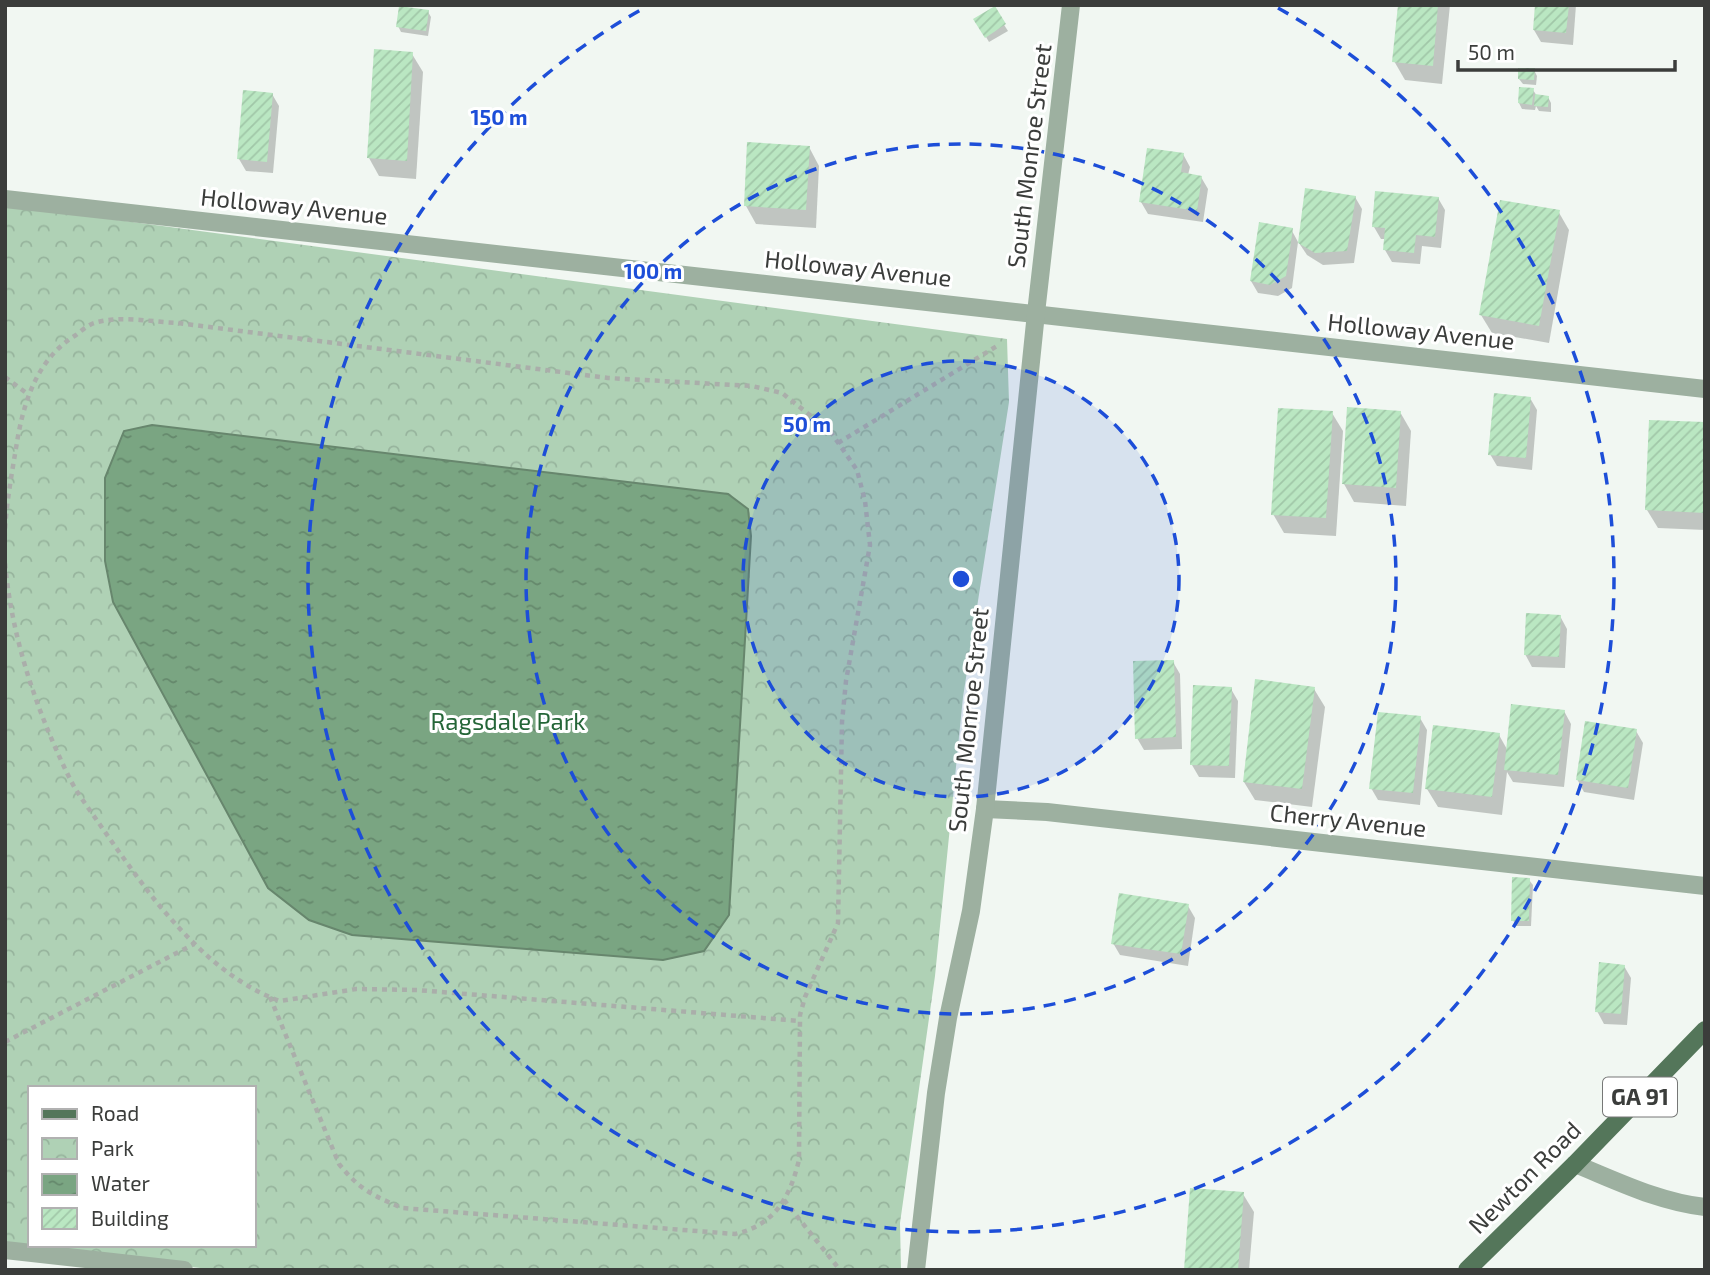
<svg xmlns="http://www.w3.org/2000/svg" width="1710" height="1275" font-family="'Exo 2',sans-serif">
<defs>
<pattern id="park-crowns" width="20" height="18" patternUnits="userSpaceOnUse" patternTransform="scale(1.75)"><rect width="20" height="18" fill="#afd1b5"/><path d="M2 6a3 3 0 1 1 6 0M12 15a3 3 0 1 1 6 0" fill="none" stroke="#97b49d"/></pattern>
<pattern id="water-ripples" width="26" height="14" patternUnits="userSpaceOnUse" patternTransform="scale(1.75)"><rect width="26" height="14" fill="#7aa582"/><path d="M2 4q2-2 4 0t4 0M15 11q2-2 4 0t4 0" fill="none" stroke="#65886c"/></pattern>
<pattern id="building-hatch" width="6" height="6" patternUnits="userSpaceOnUse" patternTransform="scale(1.75)"><rect width="6" height="6" fill="#bae7c2"/><path d="M-1 1l2-2M0 6l6-6M5 7l2-2" fill="none" stroke="#a1c7a8"/></pattern>
</defs>
<rect width="100%" height="100%" fill="#f1f7f2"/>
<path fill="url(#park-crowns)" fill-rule="evenodd" d="M5,205l1002,134 2,63 -46,295 -28,279 -35,247 1,47h-682l-214,-23zM30,1088h224v157h-224z"/>
<polygon fill="url(#water-ripples)" stroke="#67866d" stroke-width="2" points="152,425 728,494 748,509 751,536 729,915 704,951 663,960 352,935 309,920 268,888 113,602 105,561 105,478 124,431"/>
<g fill="#0003">
<polygon points="1399,5 1450,5 1442,84 1405,80 1394,61"/>
<polygon points="1537,5 1576,5 1573,45 1541,42 1534,30"/>
<polygon points="994,9 1008,31 989,42 976,20"/>
<polygon points="428,12 431,17 428,36 401,32 398,26"/>
<polygon points="412,54 423,72 416,179 379,176 369,158"/>
<polygon points="1534,70 1537,76 1536,85 1523,84 1519,79"/>
<polygon points="1533,90 1537,96 1548,97 1551,103 1551,112 1539,111 1536,106 1535,110 1522,109 1519,103"/>
<polygon points="272,94 279,106 273,173 246,171 239,159"/>
<polygon points="809,147 819,166 816,228 756,224 746,206"/>
<polygon points="1183,154 1190,167 1188,175 1201,177 1208,189 1203,222 1148,214 1141,202"/>
<polygon points="1355,197 1362,209 1354,263 1323,265 1307,255 1299,243"/>
<polygon points="1438,198 1445,210 1441,248 1422,246 1420,264 1392,262 1385,250 1385,239 1381,239 1374,227"/>
<polygon points="1558,211 1569,230 1549,343 1492,333 1481,315"/>
<polygon points="1291,229 1298,242 1292,288 1278,296 1258,293 1251,281"/>
<polygon points="1530,398 1537,410 1532,470 1497,466 1490,454"/>
<polygon points="1400,412 1411,431 1406,506 1354,502 1344,484"/>
<polygon points="1332,413 1343,431 1336,536 1284,533 1273,514"/>
<polygon points="1705,424 1705,530 1658,528 1647,510"/>
<polygon points="1560,616 1567,629 1565,668 1532,667 1525,654"/>
<polygon points="1173,662 1180,674 1182,749 1144,750 1137,738"/>
<polygon points="1231,689 1238,701 1235,778 1199,777 1192,765"/>
<polygon points="1314,689 1325,707 1312,807 1255,800 1244,782"/>
<polygon points="1564,711 1571,724 1564,787 1513,782 1507,772 1502,815 1438,807 1427,789 1499,735 1508,751"/>
<polygon points="1420,718 1427,730 1420,805 1378,800 1371,788"/>
<polygon points="1636,731 1643,743 1634,800 1584,792 1577,779"/>
<polygon points="1529,880 1533,885 1531,926 1516,926 1513,920"/>
<polygon points="1188,906 1195,918 1188,966 1120,955 1113,943"/>
<polygon points="1624,966 1631,978 1627,1025 1604,1024 1597,1011"/>
<polygon points="1243,1194 1254,1212 1249,1270 1186,1270"/>
</g>
<g fill="url(#building-hatch)">
<polygon points="1398,5 1438,5 1433,66 1392,62"/>
<polygon points="1535,5 1569,5 1566,33 1533,30"/>
<polygon points="399,6 429,10 426,31 396,27"/>
<polygon points="995,6 1006,24 985,38 973,19"/>
<polygon points="374,49 413,52 407,161 367,158"/>
<polygon points="1518,68 1535,68 1534,80 1518,79"/>
<polygon points="1519,87 1534,88 1532,105 1518,103"/>
<polygon points="243,90 273,93 267,162 237,159"/>
<polygon points="1535,94 1549,96 1548,107 1534,106"/>
<polygon points="747,142 810,146 806,210 744,206"/>
<polygon points="1147,148 1184,153 1181,172 1202,176 1197,211 1139,202"/>
<polygon points="1305,188 1356,196 1347,251 1315,253 1298,243"/>
<polygon points="1375,191 1439,197 1435,237 1416,235 1414,253 1383,250 1385,228 1372,227"/>
<polygon points="1500,200 1560,210 1539,326 1479,315"/>
<polygon points="1259,222 1293,228 1286,276 1270,285 1250,281"/>
<polygon points="1494,393 1531,397 1526,458 1488,455"/>
<polygon points="1347,407 1401,411 1396,488 1342,484"/>
<polygon points="1278,408 1333,411 1326,518 1271,515"/>
<polygon points="1649,420 1705,422 1705,513 1645,510"/>
<polygon points="1526,613 1561,615 1559,657 1524,655"/>
<polygon points="1174,660 1176,737 1135,739 1133,661"/>
<polygon points="1255,679 1315,687 1302,789 1243,782"/>
<polygon points="1193,685 1232,687 1229,766 1190,765"/>
<polygon points="1511,704 1565,710 1558,775 1504,770"/>
<polygon points="1378,712 1421,716 1413,793 1369,789"/>
<polygon points="1585,721 1637,729 1628,788 1576,780"/>
<polygon points="1433,725 1500,733 1492,797 1425,789"/>
<polygon points="1512,877 1530,878 1529,921 1511,921"/>
<polygon points="1119,893 1189,904 1181,954 1111,944"/>
<polygon points="1599,962 1625,965 1621,1014 1595,1012"/>
<polygon points="1190,1188 1244,1192 1238,1270 1184,1270"/>
</g>
<g fill="none" stroke-linecap="round" stroke-linejoin="round">
<g stroke="#aaaeaa" stroke-width="4.5" stroke-dasharray="5 5" stroke-linecap="butt">
<polyline points="5,377 29,395"/>
<polyline points="838,443 997,346"/>
<path d="M270,997l69,167c21,26 33,31 63,44l333,26c40,-9 55,-37 64,-74l1,-145 5,-18 33,-74 4,-201 4,-41 24,-136 -5,-44 -8,-31 -27,-39 -48,-38 -30,-7 -144,-8 -430,-55c-26,-1 -59,-8 -84,0 -6,2 -13,8 -18,12 -38,23 -52,65 -59,107 -7,43 -16,88 -11,131 8,72 32,141 64,206 7,14 17,27 26,40 20,29 40,57 62,85 34,40 72,79 122,97l76,-12 61,1 383,31"/>
<polyline points="5,1042 194,944"/>
<polyline points="784,1200 840,1270"/>
</g>
<g stroke="#9db0a0" stroke-width="18">
<polyline points="5,199 1705,389"/>
<polyline points="985,809 1047,812 1705,886"/>
<path d="M1575,1164c42,17 84,38 130,43"/>
<polyline points="5,1250 184,1270"/>
<polyline points="916,1270 936,1093 948,1018 971,911 985,809 1036,313 1071,5"/>
</g>
<polyline stroke="#54765a" stroke-width="18" points="1467,1270 1575,1164 1705,1030"/>
</g>
<circle cx="961" cy="579" r="218" fill="#1d4ed8" fill-opacity=".12"/>
<g fill="none" stroke="#1d4ed8" stroke-width="3.5" stroke-dasharray="12 9">
<circle cx="961" cy="579" r="218"/>
<circle cx="961" cy="579" r="435"/>
<path d="M1278 8A653 653 0 1 1 644 8"/>
</g>
<g text-anchor="middle" stroke-width="6" stroke-linejoin="round" paint-order="stroke">
<rect fill="#fff" stroke="#767776" stroke-width="2" x="1603" y="1077.5" width="74" height="39" rx="5"/>
<g font-size="23" font-weight="bold" fill="#3b3d3b">
<text x="1640" y="1105">GA 91</text>
</g>
<g font-size="24" fill="#3b3d3b" stroke="#fff">
<text transform="translate(1030 156) rotate(-83)" y="8">South Monroe Street</text>
<text transform="translate(294 207) rotate(6)" y="8">Holloway Avenue</text>
<text transform="translate(858 269) rotate(6)" y="8">Holloway Avenue</text>
<text transform="translate(1421 332) rotate(6)" y="8">Holloway Avenue</text>
<text transform="translate(969 720) rotate(-84)" y="8">South Monroe Street</text>
<text transform="translate(1348 821) rotate(6)" y="8">Cherry Avenue</text>
<text transform="translate(1525 1178) rotate(-45)" y="8">Newton Road</text>
</g>
<g font-size="24" fill="#256638" stroke="#fff">
<text x="508" y="730">Ragsdale Park</text>
</g>
</g>
<circle cx="961" cy="579" r="10" fill="#1d4ed8" stroke="#fff" stroke-width="3.5"/>
<g font-size="21" text-anchor="middle" font-weight="bold" fill="#1d4ed8" stroke="#fff" stroke-width="6" stroke-linejoin="round" paint-order="stroke">
<text x="499" y="125">150 m</text>
<text x="653" y="279">100 m</text>
<text x="807" y="432">50 m</text>
</g>
<rect width="1710" height="1275" fill="none" stroke="#3b3d3b" stroke-width="14"/>
<rect x="28" y="1086" width="228" height="161" fill="#ffffff" stroke="#b1b1b1" stroke-width="2"/>
<rect x="42" y="1109" width="35" height="10" fill="#54765a" stroke="#b1b1b1" stroke-width="2"/>
<text x="91" y="1121" font-size="21" fill="#3b3d3b">Road</text>
<rect x="42" y="1138" width="35" height="21" fill="url(#park-crowns)" stroke="#b1b1b1" stroke-width="2"/>
<text x="91" y="1156" font-size="21" fill="#3b3d3b">Park</text>
<rect x="42" y="1174" width="35" height="21" fill="url(#water-ripples)" stroke="#b1b1b1" stroke-width="2"/>
<text x="91" y="1191" font-size="21" fill="#3b3d3b">Water</text>
<rect x="42" y="1208" width="35" height="21" fill="url(#building-hatch)" stroke="#b1b1b1" stroke-width="2"/>
<text x="91" y="1226" font-size="21" fill="#3b3d3b">Building</text>
<path d="M1458 60v10h217v-10" fill="none" stroke="#3b3d3b" stroke-width="3.5"/>
<text x="1468" y="60" font-size="21" fill="#3b3d3b" stroke="#ffffff" stroke-width="5" paint-order="stroke">50 m</text>
</svg>
